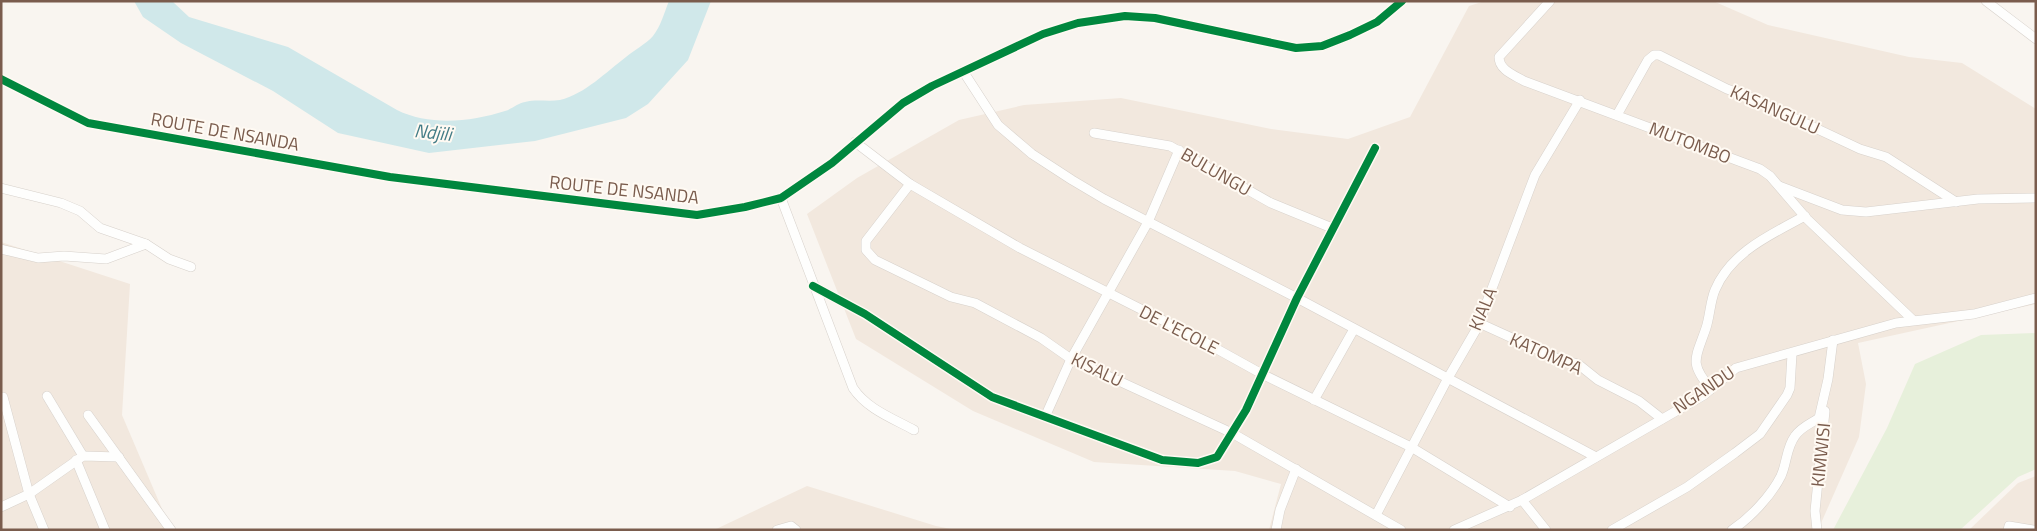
<svg xmlns="http://www.w3.org/2000/svg" width="2037" height="531" font-family="'Titillium Web',sans-serif">
<rect width="100%" height="100%" fill="#f9f5f0"/>
<g fill="#f2e8de">
<polygon points="1485,1 1713,1 1768,25 1909,57 1962,63 2036,109 2036,304 1858,343 1866,384 1859,437 1818,530 1269,530 1281,484 1235,471 1094,462 973,411 856,339 807,214 857,178 959,120 1024,105 1121,98 1271,129 1348,139 1410,117 1469,6"/>
<polygon points="1,242 130,284 122,415 171,530 1,530"/>
<polygon points="2036,476 2036,530 1969,530 2018,483"/>
<polygon points="807,486 936,526 956,530 714,530"/>
</g>
<polygon fill="#e7f0db" points="2036,333 2036,469 2018,477 1960,530 1833,530 1887,428 1915,364 1981,335"/>
<path fill="#d0e8ea" d="M134,1h38l17,16 99,30 109,63c32,16 74,12 108,1 7,-2 13,-8 20,-9 11,-3 23,0 35,-2 25,-6 46,-28 66,-43 8,-7 20,-13 27,-21 8,-10 11,-23 16,-35h42l-23,59 -40,44 -22,14 -91,23 -106,12 -91,-20 -65,-42 -92,-48 -38,-26z"/>
<g fill="none" stroke-linecap="round" stroke-linejoin="round">
<defs>
<g id="minor">
<path d="M1550,1l-51,56c0,13 15,18 25,24l236,88 10,7 37,43 106,101"/>
<polyline points="1986,1 2036,39"/>
<polyline points="963,71 998,125 1032,154 1072,180 1104,199 1297,298 1596,457"/>
<polyline points="1,79 88,123 390,177 697,215 745,207 781,198 832,163 903,103 932,86 1043,34 1078,23 1125,16 1155,18 1296,48 1322,46 1350,35 1377,22 1402,1"/>
<polyline points="1617,115 1648,60 1654,55 1659,55 1727,89 1747,96 1860,149 1886,157 1956,202"/>
<polyline points="1094,133 1170,146 1271,203 1332,228"/>
<polyline points="855,142 910,184 1020,248 1188,333 1262,374 1411,447 1510,507"/>
<polyline points="910,184 866,241 866,250 875,260 951,297 975,303 1041,338 1071,359 1232,433 1401,530"/>
<polyline points="1779,186 1842,210 1866,212 1978,199 2036,198"/>
<polyline points="1,188 61,203 80,211 100,228 146,244 169,259 191,267"/>
<path d="M781,198l72,190c14,21 39,30 61,42"/>
<polyline points="1,249 38,258 64,256 106,259 146,244"/>
<polyline points="813,286 865,314 992,397 1162,460 1198,463 1217,457 1246,410 1297,298 1375,148"/>
<polyline points="1479,323 1556,358 1578,364 1598,380 1639,401 1662,419"/>
<path d="M1711,389c-23,-27 -15,-31 -5,-61 4,-12 4,-26 9,-38 16,-38 55,-55 90,-74"/>
<polyline points="47,396 83,456"/>
<polyline points="3,397 29,494 44,530"/>
<polyline points="1314,400 1354,329"/>
<polyline points="88,415 171,530"/>
<polyline points="1045,417 1071,359 1148,222 1179,150"/>
<polyline points="76,460 105,530"/>
<polyline points="1522,500 1546,530"/>
<polyline points="1,507 29,494 83,456 119,457"/>
<polyline points="1376,515 1448,378 1477,328 1535,175 1580,100"/>
<polyline points="777,530 791,526 796,530"/>
<polyline points="1276,530 1280,510 1296,469"/>
<polyline points="1454,530 1522,500 1704,395 1736,368 1896,323 1974,314 2036,298"/>
<polyline points="1612,530 1687,487 1735,453 1760,434 1787,395 1790,388 1792,354"/>
<path d="M1732,530c18,-12 39,-34 49,-54 6,-13 5,-28 14,-40 6,-9 15,-12 24,-18l9,-39 5,-39"/>
<polyline points="1817,530 1815,511 1825,411"/>
<polyline points="2008,530 2009,526 2033,530"/>
</g>
</defs>
<use href="#minor" stroke="#d7d1cb" stroke-width="10"/>
<use href="#minor" stroke="#fefefd" stroke-width="9"/>
<defs>
<g id="cycleway">
<polyline points="1,79 88,123 390,177 697,215 745,207 781,198 832,163 903,103 932,86 1043,34 1078,23 1125,16 1155,18 1296,48 1322,46 1350,35 1377,22 1402,1"/>
<polyline points="813,286 865,314 992,397 1162,460 1198,463 1217,457 1246,410 1297,298 1375,148"/>
</g>
</defs>
<use href="#cycleway" stroke="#fffaf3" stroke-width="11"/>
<use href="#cycleway" stroke="#00873e" stroke-width="8"/>
</g>
<g text-anchor="middle" stroke-width="4" stroke-linejoin="round" paint-order="stroke">
<g font-size="18" fill="#7a5c4d" stroke="#fffaf3">
<text transform="translate(1775 110) rotate(24)" y="6">KASANGULU</text>
<text transform="translate(225 132) rotate(10)" y="6">ROUTE DE NSANDA</text>
<text transform="translate(1690 143) rotate(21)" y="6">MUTOMBO</text>
<text transform="translate(1216 172) rotate(30)" y="6">BULUNGU</text>
<text transform="translate(624 190) rotate(6)" y="6">ROUTE DE NSANDA</text>
<text transform="translate(1483 309) rotate(-67)" y="6">KIALA</text>
<text transform="translate(1179 330) rotate(27)" y="6">DE L'ECOLE</text>
<text transform="translate(1546 354) rotate(24)" y="6">KATOMPA</text>
<text transform="translate(1097 370) rotate(26)" y="6">KISALU</text>
<text transform="translate(1704 390) rotate(-34)" y="6">NGANDU</text>
<text transform="translate(1821 455) rotate(-84)" y="6">KIMWISI</text>
</g>
<g font-size="19" font-style="italic" fill="#437c86" stroke="#fffaf3">
<text transform="translate(433 132) rotate(6)" y="7">Ndjili</text>
</g>
</g>
<rect width="2037" height="531" fill="none" stroke="#7a5c4d" stroke-width="5"/>
</svg>
